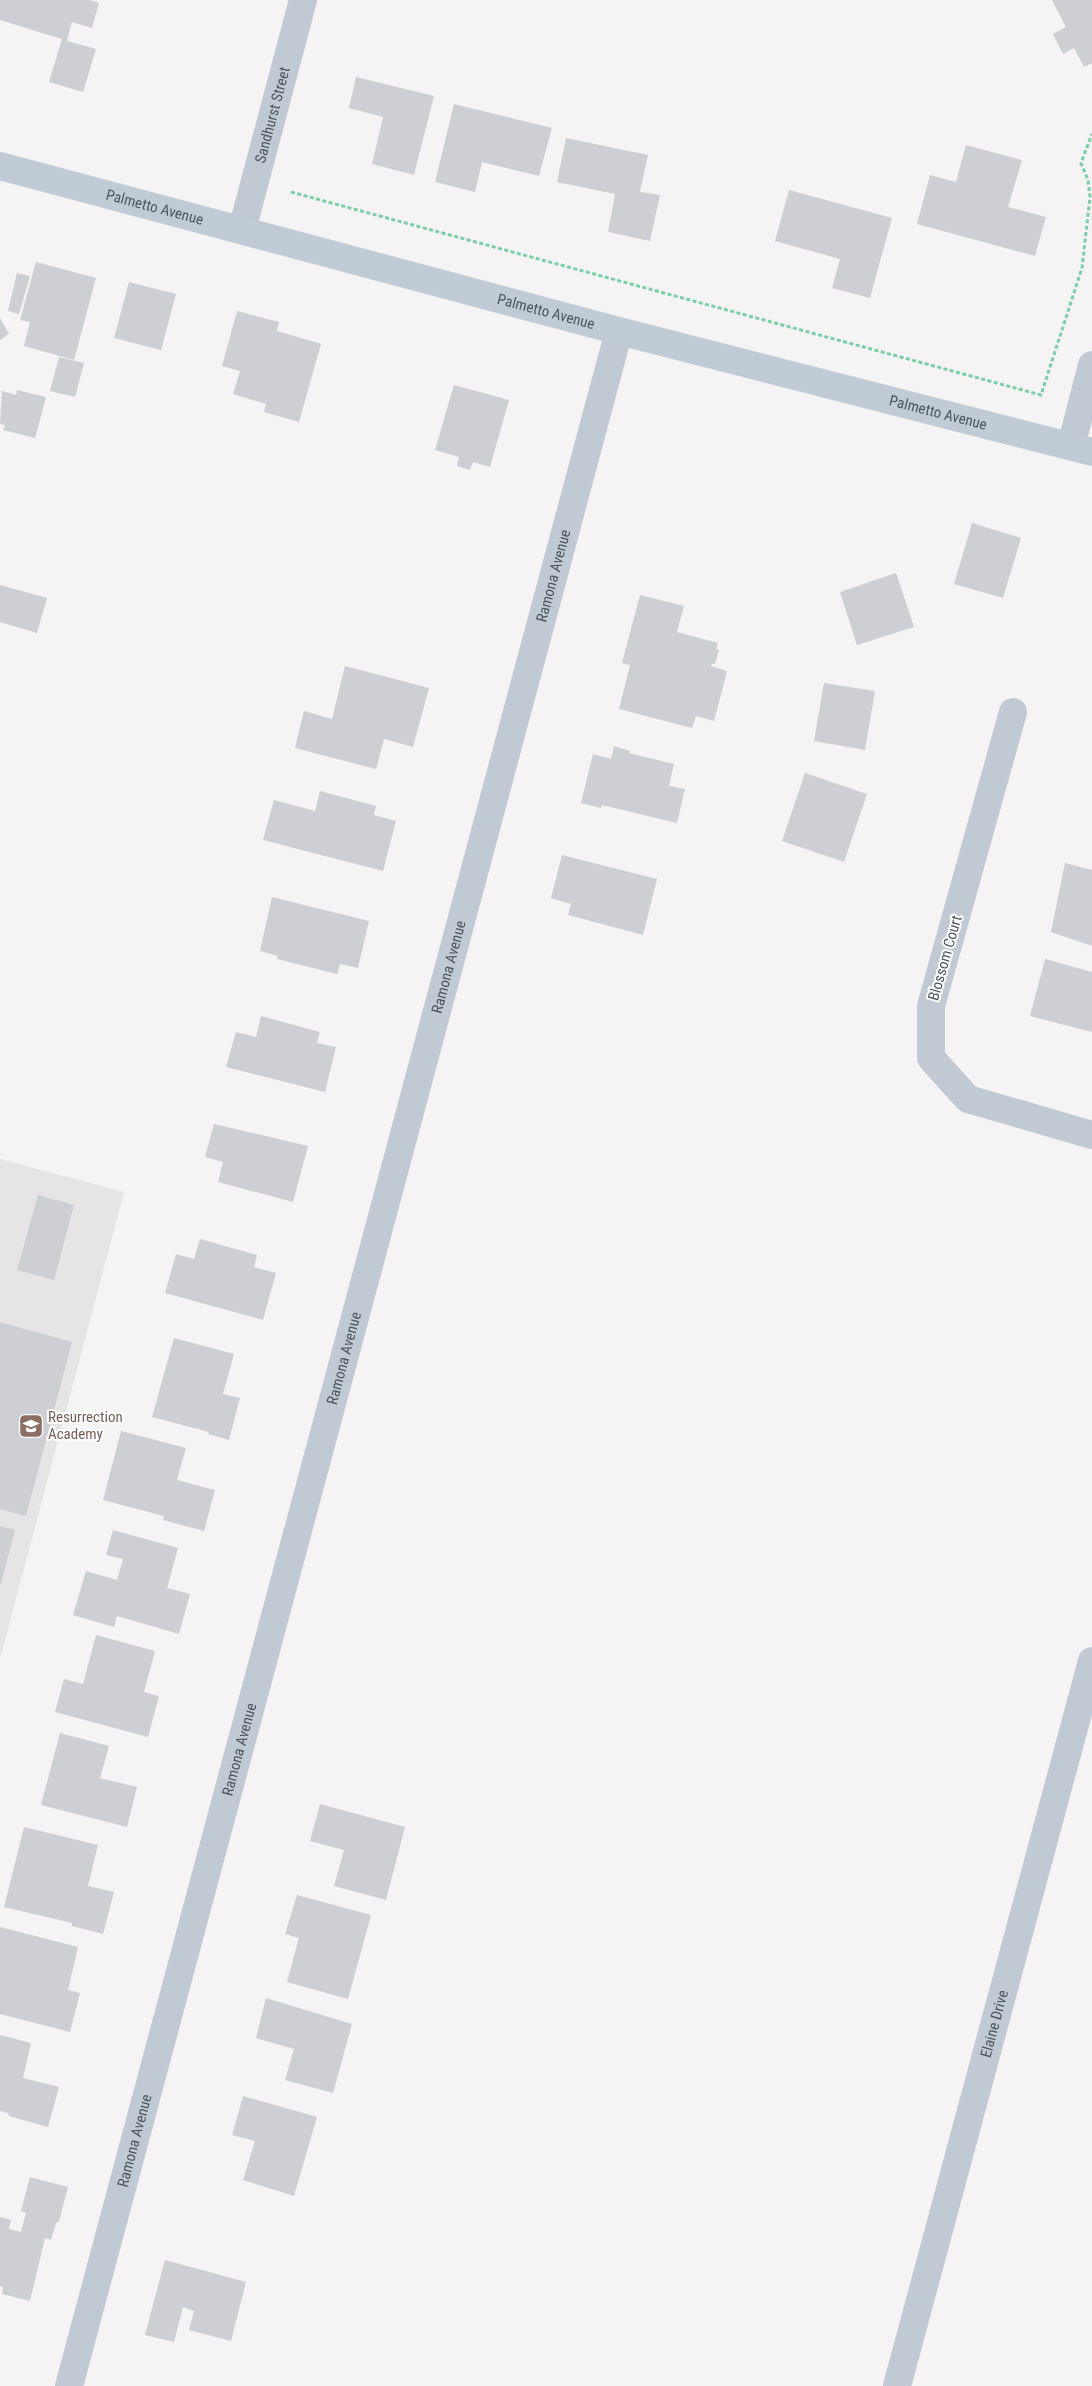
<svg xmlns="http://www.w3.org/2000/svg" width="1092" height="2386" font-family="'Roboto Condensed',sans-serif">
<rect width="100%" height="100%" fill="#f5f3f3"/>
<polygon fill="#e6e4e5" points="0,1159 124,1192 0,1659"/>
<g fill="#cdcfd5">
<polygon points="0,0 90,0 99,3 92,28 72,22 67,41 96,49 83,92 49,82 62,39 0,20"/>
<polygon points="1052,0 1092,0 1092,63 1084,67 1074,48 1063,54 1053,34 1066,27"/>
<polygon points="356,77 434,96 414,175 372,164 383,117 349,108"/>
<polygon points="454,104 552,128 539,176 482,162 475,192 435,182"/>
<polygon points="566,138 648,155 640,192 660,195 650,241 608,232 615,194 557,182"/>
<polygon points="966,145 1022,160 1008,207 1046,217 1035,256 917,224 930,175 956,182"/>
<polygon points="789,190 892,218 870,298 832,288 840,259 775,241"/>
<polygon points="36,262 96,278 74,360 24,346 30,322 20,320"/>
<polygon points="17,273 30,276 19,314 8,311"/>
<polygon points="129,282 176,294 161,350 114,338"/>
<polygon points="237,311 279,322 277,331 321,344 299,422 264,412 266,404 233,394 240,371 222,366"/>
<polygon points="0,318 9,334 0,340"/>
<polygon points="59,357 84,363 75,397 50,391"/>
<polygon points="454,385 509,400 490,467 473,462 470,470 457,466 459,457 435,450"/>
<polygon points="17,390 46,397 35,438 3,430 5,425 0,424 2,391 16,395"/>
<polygon points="972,523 1021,538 1003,598 954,584"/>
<polygon points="896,573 914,627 857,645 840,592"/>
<polygon points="0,585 47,598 37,633 0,622"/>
<polygon points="640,595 684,606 677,632 718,643 716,649 719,650 715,664 712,664 711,666 727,671 714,721 696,716 692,728 619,709 630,665 622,663"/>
<polygon points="345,666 429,688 413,747 384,739 376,769 295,748 304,711 332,719"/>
<polygon points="824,683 875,691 865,750 814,741"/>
<polygon points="614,746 630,751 629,753 674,764 669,786 685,789 677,823 602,805 601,808 581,803 593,754 611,759"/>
<polygon points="805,773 867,794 844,862 782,841"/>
<polygon points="320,791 376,806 374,815 396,821 383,871 263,840 274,800 315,811"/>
<polygon points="562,855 657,879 643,935 568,915 571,904 551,898"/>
<polygon points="1065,863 1092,870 1092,946 1051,932"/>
<polygon points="272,897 369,921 358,968 340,964 337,974 277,959 278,956 260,951"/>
<polygon points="1045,959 1092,972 1092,1032 1030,1016"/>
<polygon points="261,1016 320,1032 317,1043 336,1047 325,1092 226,1067 236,1032 256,1037"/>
<polygon points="214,1124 308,1146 293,1202 218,1182 223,1162 205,1157"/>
<polygon points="38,1195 74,1205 54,1280 17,1270"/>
<polygon points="200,1239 257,1255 254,1267 276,1273 263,1320 165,1293 176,1254 194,1259"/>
<polygon points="0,1322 72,1342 26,1516 0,1509"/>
<polygon points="174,1338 234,1354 223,1394 240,1398 229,1440 208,1434 209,1432 152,1417"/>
<polygon points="121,1431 186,1448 177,1480 215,1490 204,1531 163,1520 164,1516 103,1500"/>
<polygon points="0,1526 15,1530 1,1584 0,1584"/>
<polygon points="113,1530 178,1548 167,1588 190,1594 179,1634 117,1616 114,1627 73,1615 86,1571 117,1580 123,1559 106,1555"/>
<polygon points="96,1635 155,1651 144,1692 159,1696 148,1737 55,1712 64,1679 83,1684"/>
<polygon points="60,1733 109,1746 100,1778 137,1787 127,1827 41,1805"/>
<polygon points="320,1804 405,1827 386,1900 334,1886 344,1850 310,1841"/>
<polygon points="24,1827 98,1845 88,1886 114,1892 103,1934 72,1926 72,1923 4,1907"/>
<polygon points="297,1895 371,1915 348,1999 287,1982 299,1938 285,1934"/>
<polygon points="0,1927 78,1947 68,1990 80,1993 70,2032 0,2014"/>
<polygon points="266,1998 352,2024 333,2093 285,2080 294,2049 256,2038"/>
<polygon points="0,2035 31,2043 23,2078 59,2087 48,2127 9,2116 8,2113 0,2111"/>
<polygon points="243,2096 317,2117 294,2196 243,2180 255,2141 232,2135"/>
<polygon points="30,2177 68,2187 59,2221 56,2223 51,2240 45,2238 30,2301 2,2294 3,2287 0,2286 0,2217 11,2220 9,2229 21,2232 26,2213 21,2211"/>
<polygon points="165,2260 246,2282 231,2341 189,2330 194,2311 183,2307 174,2342 145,2335"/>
</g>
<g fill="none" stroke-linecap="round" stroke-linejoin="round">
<polyline stroke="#7ad0a6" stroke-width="3" stroke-dasharray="4 2.5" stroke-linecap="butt" points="291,192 1041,395 1082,268 1090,197 1088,180 1081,163 1092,134"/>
<g stroke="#c1cad2" stroke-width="28">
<path id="s1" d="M242,230l61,-230"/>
<polyline points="1071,446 1092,365"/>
<polyline points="1013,712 931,1006 931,1058 968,1099 1092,1135"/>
<path id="s2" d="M69,2386l550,-2055"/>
<path id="s3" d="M897,2386l195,-725"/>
</g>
<path stroke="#c1cbd6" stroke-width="28" id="s4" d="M0,166l619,165 473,121"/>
</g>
<defs>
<symbol id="school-square" viewBox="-11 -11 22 22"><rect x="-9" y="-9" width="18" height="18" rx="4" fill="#8d6e63" stroke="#fff"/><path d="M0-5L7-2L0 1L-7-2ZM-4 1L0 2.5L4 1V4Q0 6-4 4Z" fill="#fff"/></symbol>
</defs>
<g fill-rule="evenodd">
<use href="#school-square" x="17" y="1412" width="28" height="28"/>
</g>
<g text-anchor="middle" stroke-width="4" stroke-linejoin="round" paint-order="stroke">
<g font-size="15" fill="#4a5661" stroke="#fff">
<text dy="5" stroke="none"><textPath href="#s1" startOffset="119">Sandhurst Street</textPath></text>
<text dy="5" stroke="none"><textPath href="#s4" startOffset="160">Palmetto Avenue</textPath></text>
<text dy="5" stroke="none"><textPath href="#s4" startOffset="565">Palmetto Avenue</textPath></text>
<text dy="5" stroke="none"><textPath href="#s4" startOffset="970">Palmetto Avenue</textPath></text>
<text dy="5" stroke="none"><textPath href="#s2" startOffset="1874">Ramona Avenue</textPath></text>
<text transform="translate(945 958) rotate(-74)" y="5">Blossom Court</text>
<text dy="5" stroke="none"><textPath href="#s2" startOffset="1469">Ramona Avenue</textPath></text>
<text dy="5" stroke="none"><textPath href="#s2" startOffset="1064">Ramona Avenue</textPath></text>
<text dy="5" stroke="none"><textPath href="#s2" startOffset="659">Ramona Avenue</textPath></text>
<text dy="5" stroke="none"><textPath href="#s3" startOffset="375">Elaine Drive</textPath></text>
<text dy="5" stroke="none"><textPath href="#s2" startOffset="254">Ramona Avenue</textPath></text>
</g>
<g font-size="15" fill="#785e54" stroke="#fff" text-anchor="start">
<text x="48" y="1422">Resurrection<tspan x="48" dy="17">Academy</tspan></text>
</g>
</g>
</svg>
